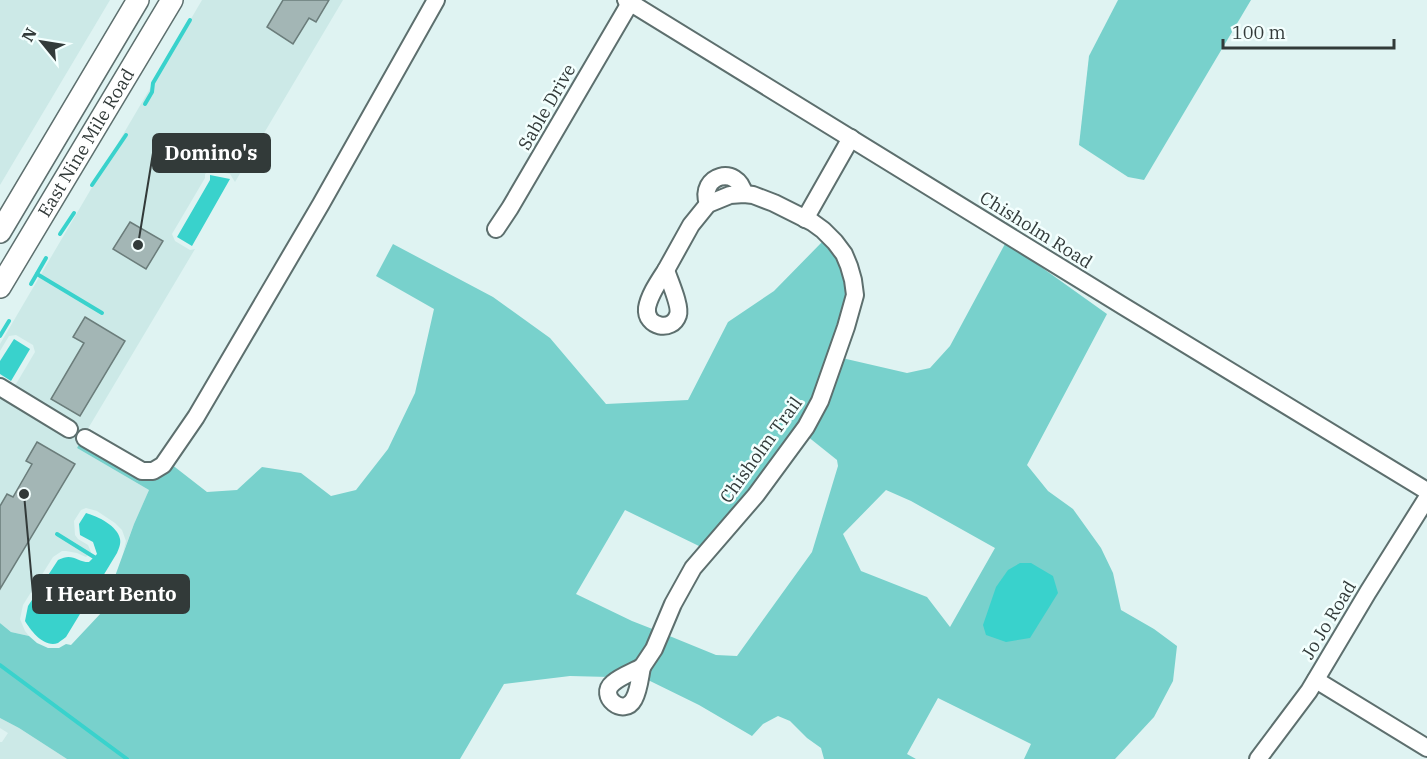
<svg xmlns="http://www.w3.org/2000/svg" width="1427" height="759" font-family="'IBM Plex Serif',serif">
<rect width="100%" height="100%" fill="#dff3f2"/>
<g fill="#cce9e7">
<polygon points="0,0 110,0 0,185"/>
<polygon points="202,0 343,0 235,182 230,174 211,170 205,174 205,178 172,234 175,241 190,250 195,249 86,432 82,430 77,440 80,442 77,448 149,490 134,524 123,553 126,541 122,530 115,523 97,511 86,508 81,510 74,521 75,535 78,539 88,545 91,552 86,557 77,553 66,551 62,551 53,557 23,605 20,619 25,631 29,636 11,632 0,623 0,393 72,437 78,428 8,385 16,384 35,352 33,345 16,335 9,336 0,351 0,344"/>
<polygon points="0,718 19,728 67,759 0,759 0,742 2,742 8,733 0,728"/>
</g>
<g fill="#78d1cc" fill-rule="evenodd">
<polygon points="1118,0 1251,0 1144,180 1128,177 1079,145 1089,56"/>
<polygon points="823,241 838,255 843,267 848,294 840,324 814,398 800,423 751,491 701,547 625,510 576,594 632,621 655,630 638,662 609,677 570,676 504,684 460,759 67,759 19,728 0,718 0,623 11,632 29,636 37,643 48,648 59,648 66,644 71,645 102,612 134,524 149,490 77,448 80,442 139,476 171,464 207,492 237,490 262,467 301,473 331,496 356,490 388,449 415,393 434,309 376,276 393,244 493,297 550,338 606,404 688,400 728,322 774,291"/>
<path d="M1006,242l101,72 -80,151 21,26 25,18 28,39 12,25 8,37 33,19 23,17 -4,35 -19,36 -39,42h-91l7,-15 -93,-46 -31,56 9,5h-92l-3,-11 -14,-10 -17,-17 -12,-5 -15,8 -11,12 -53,-31 -53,-26 3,-9 18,-35 49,20 21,1 75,-104 26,-86 -1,-6 -30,-24 35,-78 65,15 23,-5 20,-22zM886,490l25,11 84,47 -45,79 -23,-30 -66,-26 -18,-37z"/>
</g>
<g fill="#39d2cc">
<polygon points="210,175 230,179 192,246 177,237 210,180"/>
<polygon points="14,339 30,349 11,381 0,374 0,361"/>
<path d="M86,513c11,3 32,13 34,26 1,5 -1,9 -3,14l-51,84c0,0 -8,6 -8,6 -14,5 -27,-12 -33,-22l3,-15 30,-46c15,-8 18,2 31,2l8,-8 -4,-12 -13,-7 -1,-11z"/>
<polygon points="1020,563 1031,563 1053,576 1058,593 1030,638 1006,642 986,635 983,625 996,587 1008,570"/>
</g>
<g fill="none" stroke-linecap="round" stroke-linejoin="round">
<g stroke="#39d2cc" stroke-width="4">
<polyline points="145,104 152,92 153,83 190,20"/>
<polyline points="92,185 126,135"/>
<polyline points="60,234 74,213"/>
<polyline points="37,274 102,313"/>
<polyline points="31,284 46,258"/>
<polyline points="0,336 9,321"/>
<polyline points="57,534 94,557"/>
<polyline points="0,665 127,759"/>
</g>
</g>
<g fill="#a3b6b5" stroke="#6b7d7b" stroke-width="1.5">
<polygon points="283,0 329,0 316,22 309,18 293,44 267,27"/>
<polygon points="130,222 163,241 146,269 113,249"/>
<polygon points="85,317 125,341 80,416 51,399 84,343 73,337"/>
<polygon points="37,442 75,464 0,589 0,506 7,494 13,497 32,464 26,461"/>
</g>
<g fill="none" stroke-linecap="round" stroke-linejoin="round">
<defs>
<g id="minor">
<polyline points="626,0 1123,306 1427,491"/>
<path d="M708,204c-10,-29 30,-40 36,-10"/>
<polyline points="805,219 851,138"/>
<polyline points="496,229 510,208 630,3"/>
<path d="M666,270c3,10 15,36 12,45 -6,18 -33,12 -31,-7 2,-13 12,-27 19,-38z"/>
<polyline points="0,387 69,429"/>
<polyline points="85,438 142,471 153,471 163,465 196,417 321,204 436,0"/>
<polyline points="642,667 654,649 673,604 693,568 756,495 806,427 820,401 846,327 855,295 853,280 849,266 844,254 835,242 823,230 812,222 774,203 753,195 744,194 730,195 708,204 691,225 666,270"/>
<path d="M642,667c-2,10 -3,23 -8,32 -10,19 -37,-3 -21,-16 8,-7 20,-11 29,-16z"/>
<polyline points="1316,680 1427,748"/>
<polyline points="1258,759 1309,691 1368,592 1427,498"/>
</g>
<g id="major">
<polyline points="0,232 138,0"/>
<path id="s1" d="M0,287l172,-287"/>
</g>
</defs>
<use href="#minor" stroke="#5d6f6e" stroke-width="20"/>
<use href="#major" stroke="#5d6f6e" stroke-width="24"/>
<use href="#minor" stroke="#fff" stroke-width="16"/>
<use href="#major" stroke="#fff" stroke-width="21"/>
</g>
<g text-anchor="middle" stroke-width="5" stroke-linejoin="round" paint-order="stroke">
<g font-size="18" fill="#323a39" stroke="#f3fffe">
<text transform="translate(547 107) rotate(-60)" y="6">Sable Drive</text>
<text dy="6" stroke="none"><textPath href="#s1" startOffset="168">East Nine Mile Road</textPath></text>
<text transform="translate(1036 230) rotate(32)" y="6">Chisholm Road</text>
<text transform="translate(761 450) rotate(-54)" y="6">Chisholm Trail</text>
<text transform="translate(1329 620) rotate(-59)" y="6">Jo Jo Road</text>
</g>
</g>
<path fill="none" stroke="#323a39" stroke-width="2" d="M138 245L153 153M24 494L33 594"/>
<g fill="#323a39" stroke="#f3fffe" stroke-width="2">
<circle cx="138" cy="245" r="6"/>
<circle cx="24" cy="494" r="6"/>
</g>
<g fill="#323a39" stroke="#323a39" stroke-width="2">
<rect x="153" y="134" width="117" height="38" rx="6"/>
<rect x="33" y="575" width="156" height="38" rx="6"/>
</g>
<g font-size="20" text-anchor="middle" font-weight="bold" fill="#fff">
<text x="211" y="160">Domino's</text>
<text x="111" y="601">I Heart Bento</text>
</g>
<g transform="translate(42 42) rotate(300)" stroke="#f3fffe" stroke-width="4.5" paint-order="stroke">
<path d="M0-4.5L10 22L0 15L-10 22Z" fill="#323a39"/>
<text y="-9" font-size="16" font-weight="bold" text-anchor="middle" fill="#323a39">N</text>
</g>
<path d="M1223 39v9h171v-9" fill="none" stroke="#323a39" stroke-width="3"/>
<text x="1232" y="39" font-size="18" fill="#323a39" stroke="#f3fffe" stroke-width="4.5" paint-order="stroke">100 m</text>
</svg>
